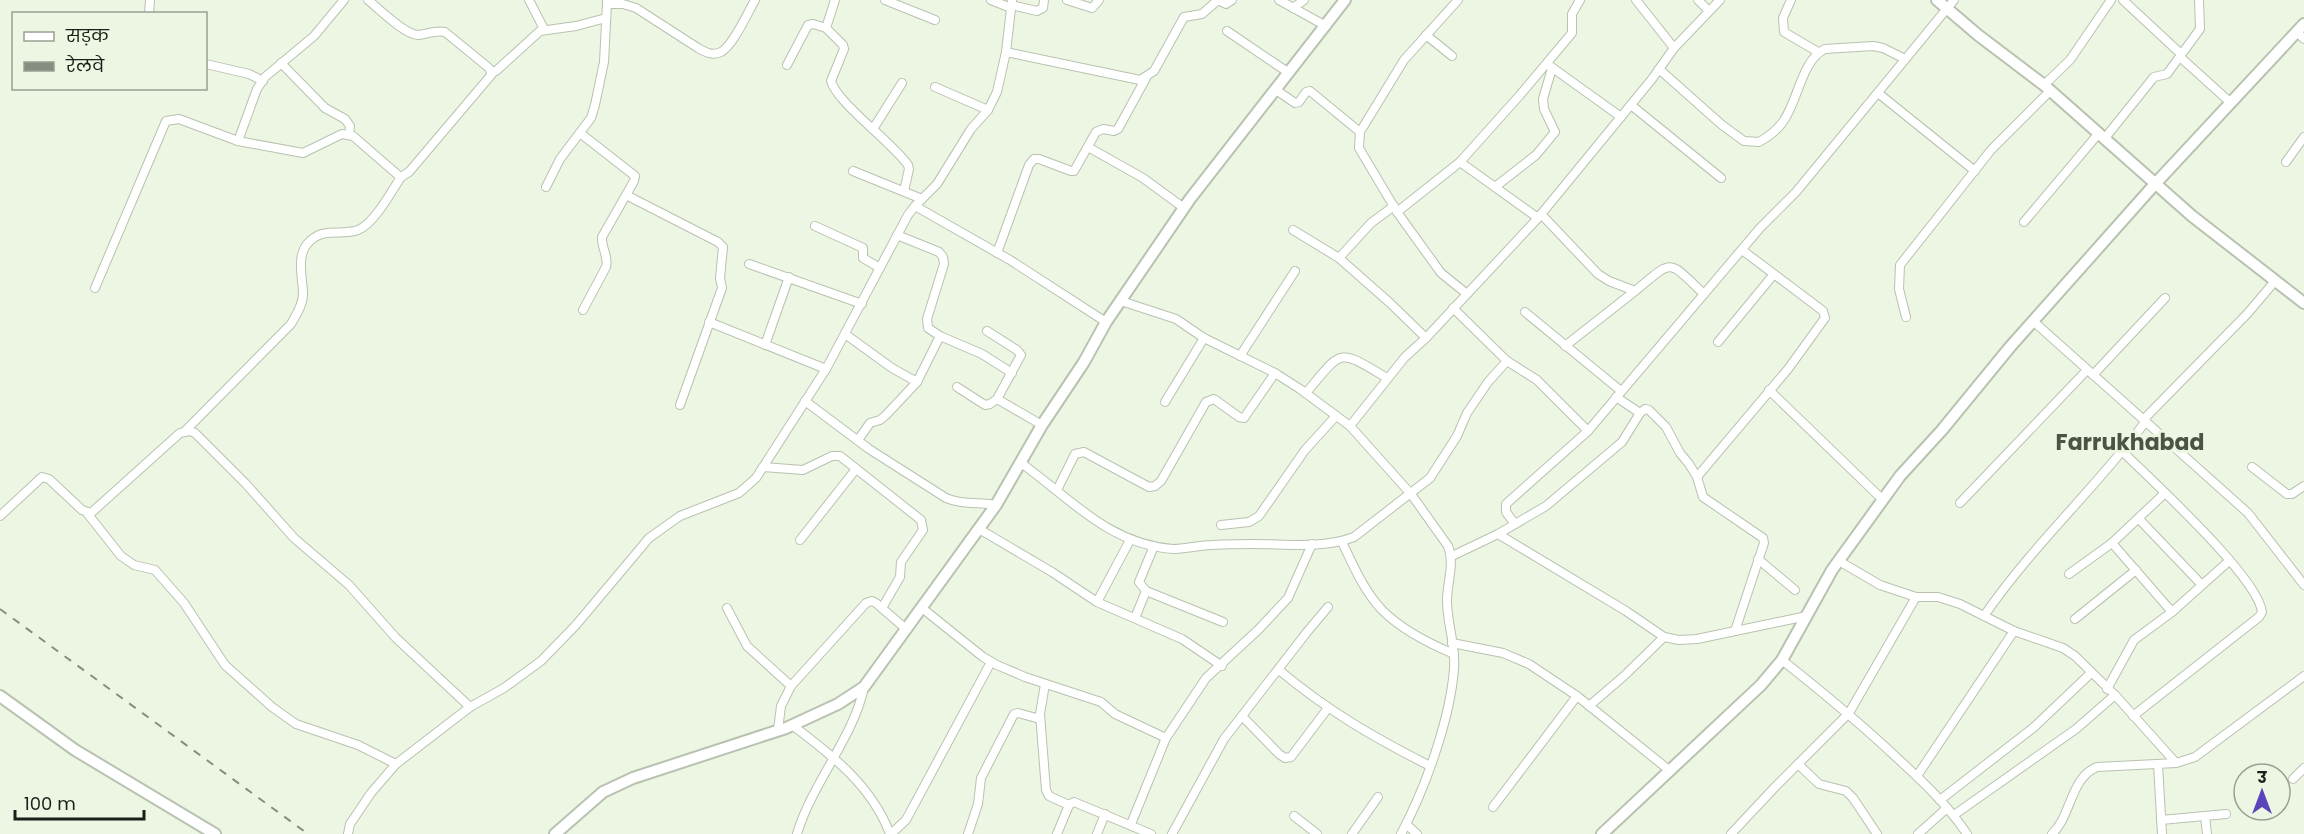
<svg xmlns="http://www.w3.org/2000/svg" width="2304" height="834" font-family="Poppins,'Noto Sans Devanagari',sans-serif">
<rect width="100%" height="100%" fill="#ecf6e3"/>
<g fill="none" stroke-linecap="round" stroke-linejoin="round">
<defs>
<g id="street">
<polyline points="529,0 544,29"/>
<path d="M835,0l-9,28 17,17 1,4 -13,32c6,22 61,61 77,84l1,4 -5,22"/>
<polyline points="885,0 935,20"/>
<polyline points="991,0 1011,8"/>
<polyline points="1067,0 1092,8 1099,0"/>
<polyline points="1279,0 1326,26"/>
<polyline points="1636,0 1674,48"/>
<polyline points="1698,0 1709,11"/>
<polyline points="1791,0 1783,18 1784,32 1818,52"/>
<polyline points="2123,0 2181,54"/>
<path d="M607,1v3h16l13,4 62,40c7,4 14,8 23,4 12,-6 27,-40 34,-52"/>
<polyline points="1011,5 1037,11 1043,8 1044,0"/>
<polyline points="1293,8 1304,0"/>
<polyline points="149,14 150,0"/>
<polyline points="1227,31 1289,73"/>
<polyline points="2297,32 2304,39"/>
<polyline points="1426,35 1452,56"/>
<polyline points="1006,52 1140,80 1154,71 1184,17 1202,14 1218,0 1226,4 1232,0"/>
<polyline points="2180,57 2231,103"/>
<polyline points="281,63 325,108 345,119 350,126 349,135"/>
<polyline points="206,64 249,74 263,81"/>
<polyline points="787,65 808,25 813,24 826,28"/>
<polyline points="1550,66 1621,117"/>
<path d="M1659,69l63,56 22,16 15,1c9,-5 17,-11 23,-19 16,-20 19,-63 43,-74l48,-3 10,2 22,11"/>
<polyline points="491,72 496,71 540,31 576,26 606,18"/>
<polyline points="2044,85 2070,60 2111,0"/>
<polyline points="935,87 988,110"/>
<polyline points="1276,90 1295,103 1299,102 1306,92 1310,91 1360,132 1359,148 1397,212 1441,273 1467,294"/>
<polyline points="1878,93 1975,171"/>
<polyline points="1631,105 1721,178"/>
<polyline points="873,129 902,83"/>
<polyline points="1360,132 1404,60 1458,0"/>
<path d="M580,133l55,43 -1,5 -32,56c-1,10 7,20 4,30l-23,43"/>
<polyline points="2105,138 2154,77 2167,74 2200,29 2199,0"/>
<path d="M238,141l65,12 39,-19 11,2 45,39 3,2 8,-5 83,-98 -3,-6 -44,-36c-9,-2 -18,2 -27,3 -13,0 -40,-27 -50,-35"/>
<polyline points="1088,147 1143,178 1184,208"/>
<polyline points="1460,162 1538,218"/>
<polyline points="2286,162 2304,137"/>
<polyline points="853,171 922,199"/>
<polyline points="546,187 560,159 591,118 595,105 604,62 607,4"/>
<polyline points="1495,187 1536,155 1555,132 1544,109 1543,99 1552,68"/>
<polyline points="626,195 718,242 723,247 720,278 722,288 680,405"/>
<polyline points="915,206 937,184 971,129 988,110 997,92 1006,52 1012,0"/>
<polyline points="1397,212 1460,162 1520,95 1572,33 1572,14 1580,0"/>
<path d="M1541,214l57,60 11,7 26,10c39,-32 32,-32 69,3"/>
<polyline points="2024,222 2099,133"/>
<polyline points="815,226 863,248 863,258 880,268"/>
<polyline points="1293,230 1339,258 1371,223 1394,206"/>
<polyline points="897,235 939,252 943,257 944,264 927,319 928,328 940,336 982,354 1012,373"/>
<polyline points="997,253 1029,165 1034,159 1039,159 1071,171 1074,171 1096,132 1103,129 1114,131 1118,129 1146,78"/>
<polyline points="1339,258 1390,303 1426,338"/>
<polyline points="749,264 862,304"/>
<polyline points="95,288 166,121 179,119 238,141 257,89 265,77 314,36 344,0"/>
<path d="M1121,301l55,18 28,19 71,35 25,16 50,37 61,68 37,52c7,18 -1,36 -1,55 0,22 9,45 7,68 -4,51 -29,120 -53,165"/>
<polyline points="1453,308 1507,361 1537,380 1588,431"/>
<polyline points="1525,312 1621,391"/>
<polyline points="1906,317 1899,289 1900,265 1991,150 2050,91"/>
<polyline points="2033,321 2248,513 2304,585"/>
<polyline points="709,322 826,369"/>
<polyline points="987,331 1017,350 1021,355 997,399"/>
<polyline points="845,334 892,368 917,382"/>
<polyline points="1718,342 1774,274"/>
<polyline points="765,345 789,277"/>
<polyline points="1565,346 1635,291"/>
<polyline points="1240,356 1295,271"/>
<polyline points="2093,375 2165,298"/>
<polyline points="957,387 985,405 990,404 997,399 1042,425"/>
<polyline points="1769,390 1882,499"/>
<path d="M1306,393c37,-44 31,-45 81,-15"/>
<path d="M805,401l64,48 77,49c15,7 34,4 50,7"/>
<polyline points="1165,402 1204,338"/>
<polyline points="1640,413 1645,409 1649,410 1666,427 1680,453 1689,464 1697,477 1703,497 1763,538 1764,543 1735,631"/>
<polyline points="2144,419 2248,313 2275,281"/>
<polyline points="1350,426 1405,357 1426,338 1538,218 1652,79 1674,48 1720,0"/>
<path d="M185,431l106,-107c5,-9 12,-19 12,-30 0,-16 -8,-40 7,-53 14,-14 31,-5 48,-11 16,-6 33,-38 43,-53"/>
<polyline points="858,440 870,423 880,420 886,415 917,382 940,336"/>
<path d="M2123,452c29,29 135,125 139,160l-3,5 -126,99"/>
<path d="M1021,463c49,35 87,81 152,86 9,0 18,-2 27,-3 18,-2 36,-2 54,-2 33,0 69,5 100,-7l76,-59 27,-42 10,-23 21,-31 19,-21"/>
<polyline points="763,467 803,470 832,456 840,456 921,520 923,530 901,562 900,577 882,608"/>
<polyline points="2252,467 2287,494 2292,494 2304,486"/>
<polyline points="1697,477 1788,369 1825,318 1823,311 1742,250"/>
<polyline points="1057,490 1075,454 1084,452 1149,487 1155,486 1161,481 1206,402 1214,399 1239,417 1244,418 1275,373"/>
<polyline points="1960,503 2087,370"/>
<polyline points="87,513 121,556 134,565 155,570 184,603 225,665 272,707 296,724 358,745 396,764"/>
<polyline points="0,516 42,477 49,479 82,510 91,513 180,433 190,431 195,433 246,484 294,538 349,585 396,638 470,707"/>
<polyline points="2139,519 2202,585"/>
<polyline points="1515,524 1506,512 1506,504 1588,431 1760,228 1796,192 1954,0"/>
<polyline points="1221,525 1249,522 1259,516 1305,450 1336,416"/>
<polyline points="979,529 1052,572 1097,602 1130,540"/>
<polyline points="1498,534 1626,611 1664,637 1679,640 1697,639 1807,616"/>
<polyline points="800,540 856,469"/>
<path d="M1342,542c11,23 22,49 40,68 19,19 48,34 72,44"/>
<polyline points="2112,543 2172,612"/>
<polyline points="1154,546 1139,582 1146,591 1223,622"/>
<polyline points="1452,556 1498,534 1546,506 1622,442 1640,413 1616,397"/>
<polyline points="1758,559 1795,590"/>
<polyline points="1839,561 1880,585 1916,597 1938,597 1960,604 2014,631 2063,648 2075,656 2115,695 2176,763 2195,757 2304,676"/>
<polyline points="2069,574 2112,543 2165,493"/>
<polyline points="1097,602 1182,639 1222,666"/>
<polyline points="727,608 747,646 791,686"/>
<polyline points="922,608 983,657 997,665 1025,677 1101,702 1115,714 1166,738"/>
<path d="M1984,616c48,-70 111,-127 162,-195"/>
<polyline points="1135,618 1146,591"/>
<polyline points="2075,619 2136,570"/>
<polyline points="1452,643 1503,653 1529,664 1577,696 1669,770"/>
<path d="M1782,660c39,31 77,62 113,96 26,24 52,48 72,78"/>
<path d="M1279,670c49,41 94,67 151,96"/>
<polyline points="1045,684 1040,714 1046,790 1049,796 1069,805"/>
<polyline points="2107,689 2134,640 2172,612 2229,561"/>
<polyline points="1589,706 1624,676 1664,637"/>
<polyline points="1242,716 1279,754 1285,758 1291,757 1328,708"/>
<path d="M792,725c40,30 80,61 98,109"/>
<polyline points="778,730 781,706 791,686 866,603 872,601 876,603 906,629"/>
<polyline points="1798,764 1819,784 1846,791 1853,798 1877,834"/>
<polyline points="2158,764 2162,834"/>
<polyline points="1917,776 2014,631"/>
<polyline points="2293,779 2304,768"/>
<polyline points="1940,800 2033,728 2091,673"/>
<polyline points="1493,807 1577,696"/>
<polyline points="1954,815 2076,729 2115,695"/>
<polyline points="1294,816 1317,834"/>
<polyline points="2205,816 2207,834"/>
<polyline points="2161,820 2226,814"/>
<polyline points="1131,824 1166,738 1206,678 1258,630 1288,598 1312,544"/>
<polyline points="1406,824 1417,834"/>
<polyline points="348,834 350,824 371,793 396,764 470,707 504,688 541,661 576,625 649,538 680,516 739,493 756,478 826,369 908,215 915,206 1010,260 1106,322"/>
<path d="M797,834c15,-51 57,-97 67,-147"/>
<polyline points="891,834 906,820 991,662"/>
<polyline points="968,834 978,804 981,778 1014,714 1018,713 1040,719"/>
<polyline points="1057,834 1069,805 1074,802 1151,834"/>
<polyline points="1097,834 1105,814"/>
<polyline points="1172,834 1224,739 1307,632 1328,607"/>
<polyline points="1352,834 1378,797"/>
<polyline points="1731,834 1775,787 1849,713 1916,597"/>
<polyline points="1918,834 1947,808"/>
<path d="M2052,834c20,-19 18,-56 45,-67l79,-4"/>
</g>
<g id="secondary">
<polyline points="1937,0 1978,35 2044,85 2192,216 2304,303"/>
<polyline points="0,696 75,750 215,834"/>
<polyline points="555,834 603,792 633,778 786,728 838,704 864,687 996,505 1042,425 1084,362 1106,322 1190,199 1345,0"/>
<polyline points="1602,834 1761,685 1782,660 1832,570 1900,476 1942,430 2010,347 2155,184 2304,24"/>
</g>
</defs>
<use href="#street" stroke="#b8c2b0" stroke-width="10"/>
<use href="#secondary" stroke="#b8c2b0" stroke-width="14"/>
<use href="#street" stroke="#fff" stroke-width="8"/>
<use href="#secondary" stroke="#fff" stroke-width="10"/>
<polyline stroke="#878e81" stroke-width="2" stroke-dasharray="8 8" stroke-linecap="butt" points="0,609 308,834"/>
</g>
<g text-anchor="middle" stroke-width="6" stroke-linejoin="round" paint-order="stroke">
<g font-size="22" font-weight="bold" fill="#4b5344" stroke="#ecf6e3">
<text x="2130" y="450">Farrukhabad</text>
</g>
</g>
<rect x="12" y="12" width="195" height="78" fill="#ecf6e3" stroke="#99a092" stroke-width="1.5"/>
<rect x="24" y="32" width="30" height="9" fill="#ffffff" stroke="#99a092" stroke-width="1.5"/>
<text x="66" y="42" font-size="18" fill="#1c1f19">सड़क</text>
<rect x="24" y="62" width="30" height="9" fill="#878e81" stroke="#99a092" stroke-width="1.5"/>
<text x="66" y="72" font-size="18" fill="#1c1f19">रेलवे</text>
<g transform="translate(2262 792)"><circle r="28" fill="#ecf6e3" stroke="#99a092" stroke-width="1.5"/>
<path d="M0-4.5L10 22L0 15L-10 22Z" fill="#5a44bc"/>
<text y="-9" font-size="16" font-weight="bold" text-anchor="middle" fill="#1c1f19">उ</text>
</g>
<path d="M15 810v9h129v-9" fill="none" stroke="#1c1f19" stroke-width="3"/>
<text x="24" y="810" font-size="18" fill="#1c1f19" stroke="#ecf6e3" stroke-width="4.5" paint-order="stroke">100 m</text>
</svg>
